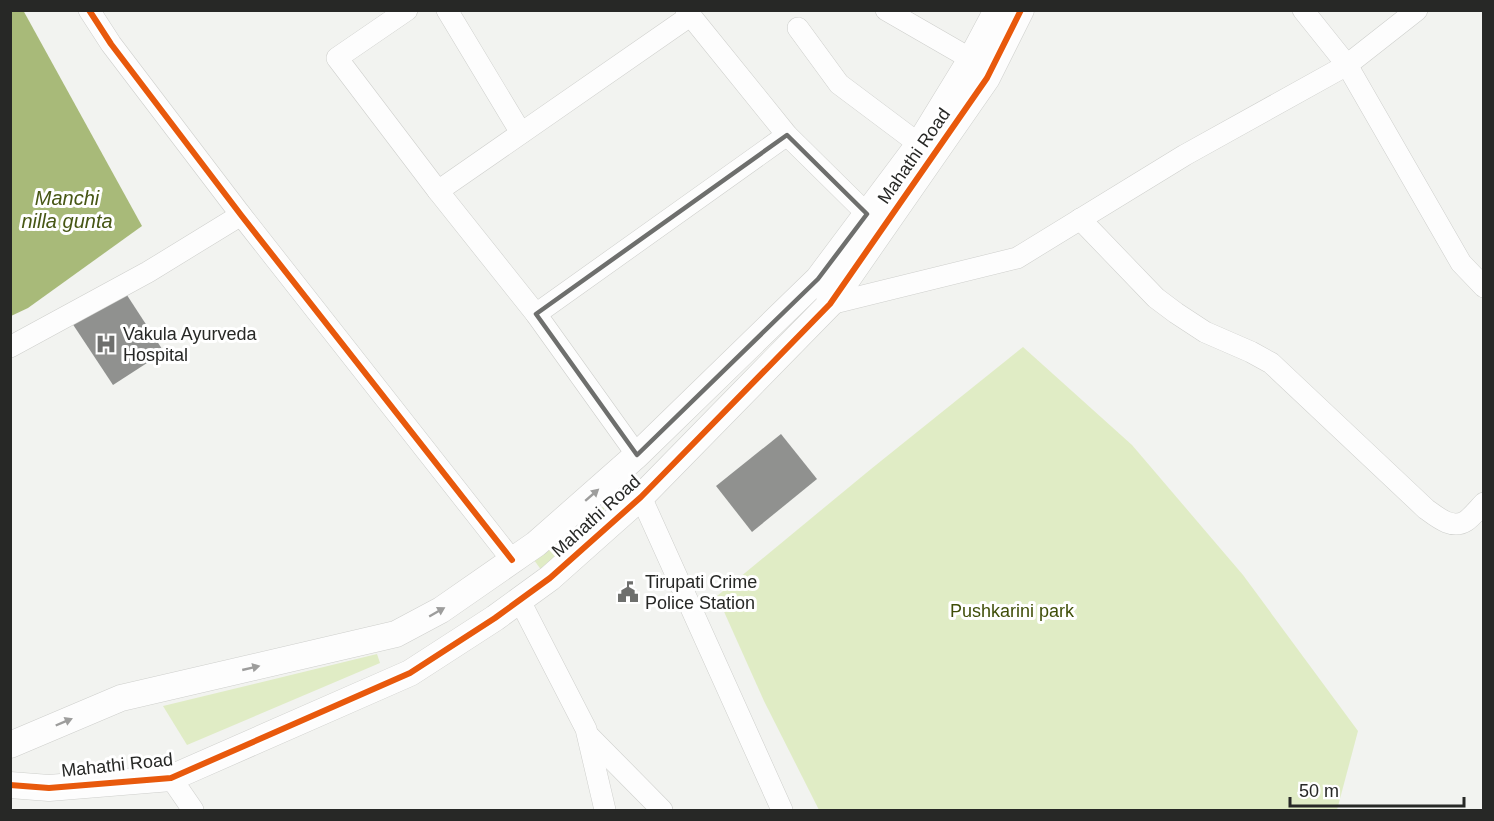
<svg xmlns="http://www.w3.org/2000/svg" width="1494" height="821" font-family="Helvetica,sans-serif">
<rect width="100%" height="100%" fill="#f2f3f0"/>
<g fill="#e0ecc5">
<polygon points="1023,347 1132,445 1243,575 1358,731 1337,810 819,810 764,701 717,596 871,469"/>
<polygon points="602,507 604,508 604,511 542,571 534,560"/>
<polygon points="377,654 380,663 187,745 163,706"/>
</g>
<polygon fill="#a8ba79" points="23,10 142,226 28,308 11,316 10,11"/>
<g fill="#90918f">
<polygon points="123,289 164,352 113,385 72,323"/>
<polygon points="781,434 817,479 752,532 716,486"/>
</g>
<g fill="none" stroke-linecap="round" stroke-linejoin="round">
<defs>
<g id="minor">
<polyline points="89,10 111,44 241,215 512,560"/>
<polyline points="407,10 337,58 438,191 536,314 637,455"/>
<polyline points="447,10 521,133"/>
<polyline points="686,10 787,135 867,214"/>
<polyline points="886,10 971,59"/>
<polyline points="1303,10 1347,65 1461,263 1484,287"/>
<polyline points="798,28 839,84 919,144"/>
<polyline points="438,191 690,16"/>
<path d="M1080,219l76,79 20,15 29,19 46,20 20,11 155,146c11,8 26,21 40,12 6,-4 12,-12 18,-18"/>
<polyline points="827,297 830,304 1017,258 1185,155 1347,65 1417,10"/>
<polyline points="536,314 787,135"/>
<polyline points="10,347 148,272 241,215"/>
<polyline points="641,497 782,810"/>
<polyline points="520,601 586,729 605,810"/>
<polyline points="589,736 662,810"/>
<polyline points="171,778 193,810"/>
</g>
<g id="tertiary">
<polyline points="10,745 121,698 396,634 441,610 536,544 637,455 818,279 919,144 971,59 997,10"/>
<polyline points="10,785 49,788 171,778 410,673 495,618 550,578 641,497 830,304 987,78 1021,10"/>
</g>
</defs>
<use href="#minor" stroke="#cecfcc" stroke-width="22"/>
<use href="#tertiary" stroke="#cecfcc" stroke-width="27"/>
<use href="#minor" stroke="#fdfdfd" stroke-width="21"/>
<use href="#tertiary" stroke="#fdfdfd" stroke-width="26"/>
<defs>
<g id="cycleway">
<polyline points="89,10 111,44 241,215 512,560"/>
<polyline points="10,785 49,788 171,778 410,673 495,618 550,578 641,497 830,304 987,78 1021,10"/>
</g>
</defs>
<use href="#cycleway" stroke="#fff" stroke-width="10"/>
<use href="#cycleway" stroke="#e8590c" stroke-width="6"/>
</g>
<defs><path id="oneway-solid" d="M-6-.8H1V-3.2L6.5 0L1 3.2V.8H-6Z" transform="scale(1.5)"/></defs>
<g fill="#9d9d9c">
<use href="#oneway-solid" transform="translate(592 495) rotate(-41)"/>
<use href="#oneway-solid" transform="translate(437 612) rotate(-30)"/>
<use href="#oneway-solid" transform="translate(251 668) rotate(-13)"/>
<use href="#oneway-solid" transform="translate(64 722) rotate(-23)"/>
</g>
<path fill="none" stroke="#6e6f6d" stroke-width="4.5" stroke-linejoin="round" d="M787,135l80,79 -49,65 -181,176 -101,-141z"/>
<defs>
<symbol id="hospital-bare" viewBox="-9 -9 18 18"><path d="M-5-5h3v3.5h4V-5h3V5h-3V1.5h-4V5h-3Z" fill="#6e6f6d" stroke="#fff" stroke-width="2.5" paint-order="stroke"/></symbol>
<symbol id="civic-bare" viewBox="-9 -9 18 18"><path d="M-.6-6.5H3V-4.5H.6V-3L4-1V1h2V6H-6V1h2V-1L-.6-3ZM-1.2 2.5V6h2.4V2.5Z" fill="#6e6f6d" stroke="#fff" stroke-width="2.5" paint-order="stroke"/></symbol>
</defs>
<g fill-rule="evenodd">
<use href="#hospital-bare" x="91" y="329" width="30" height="30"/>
<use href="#civic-bare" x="613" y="577" width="30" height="30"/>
</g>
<g text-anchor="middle" stroke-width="6" stroke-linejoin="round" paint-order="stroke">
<g font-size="18" fill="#272826" stroke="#fff">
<text transform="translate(914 156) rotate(-55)" y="6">Mahathi Road</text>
<text transform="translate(596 516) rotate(-42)" y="6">Mahathi Road</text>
<text transform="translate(117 765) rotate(-6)" y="6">Mahathi Road</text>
</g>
<g font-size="18" fill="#272826" stroke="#fff" text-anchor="start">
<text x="123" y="340">Vakula Ayurveda<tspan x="123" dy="21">Hospital</tspan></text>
<text x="645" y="588">Tirupati Crime<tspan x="645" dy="21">Police Station</tspan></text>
</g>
<g font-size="18" fill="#3f4e08" stroke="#fff">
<text x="1012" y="617">Pushkarini park</text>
</g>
<g font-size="20" font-style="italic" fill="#475715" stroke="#fff">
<text x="67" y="205">Manchi<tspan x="67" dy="23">nilla gunta</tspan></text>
</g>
</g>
<rect width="1494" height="821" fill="none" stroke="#272826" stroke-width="24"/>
<path d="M1290 797v9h174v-9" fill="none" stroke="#272826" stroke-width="3"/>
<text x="1299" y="797" font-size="18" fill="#272826" stroke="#ffffff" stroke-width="4.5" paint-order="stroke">50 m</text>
</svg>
